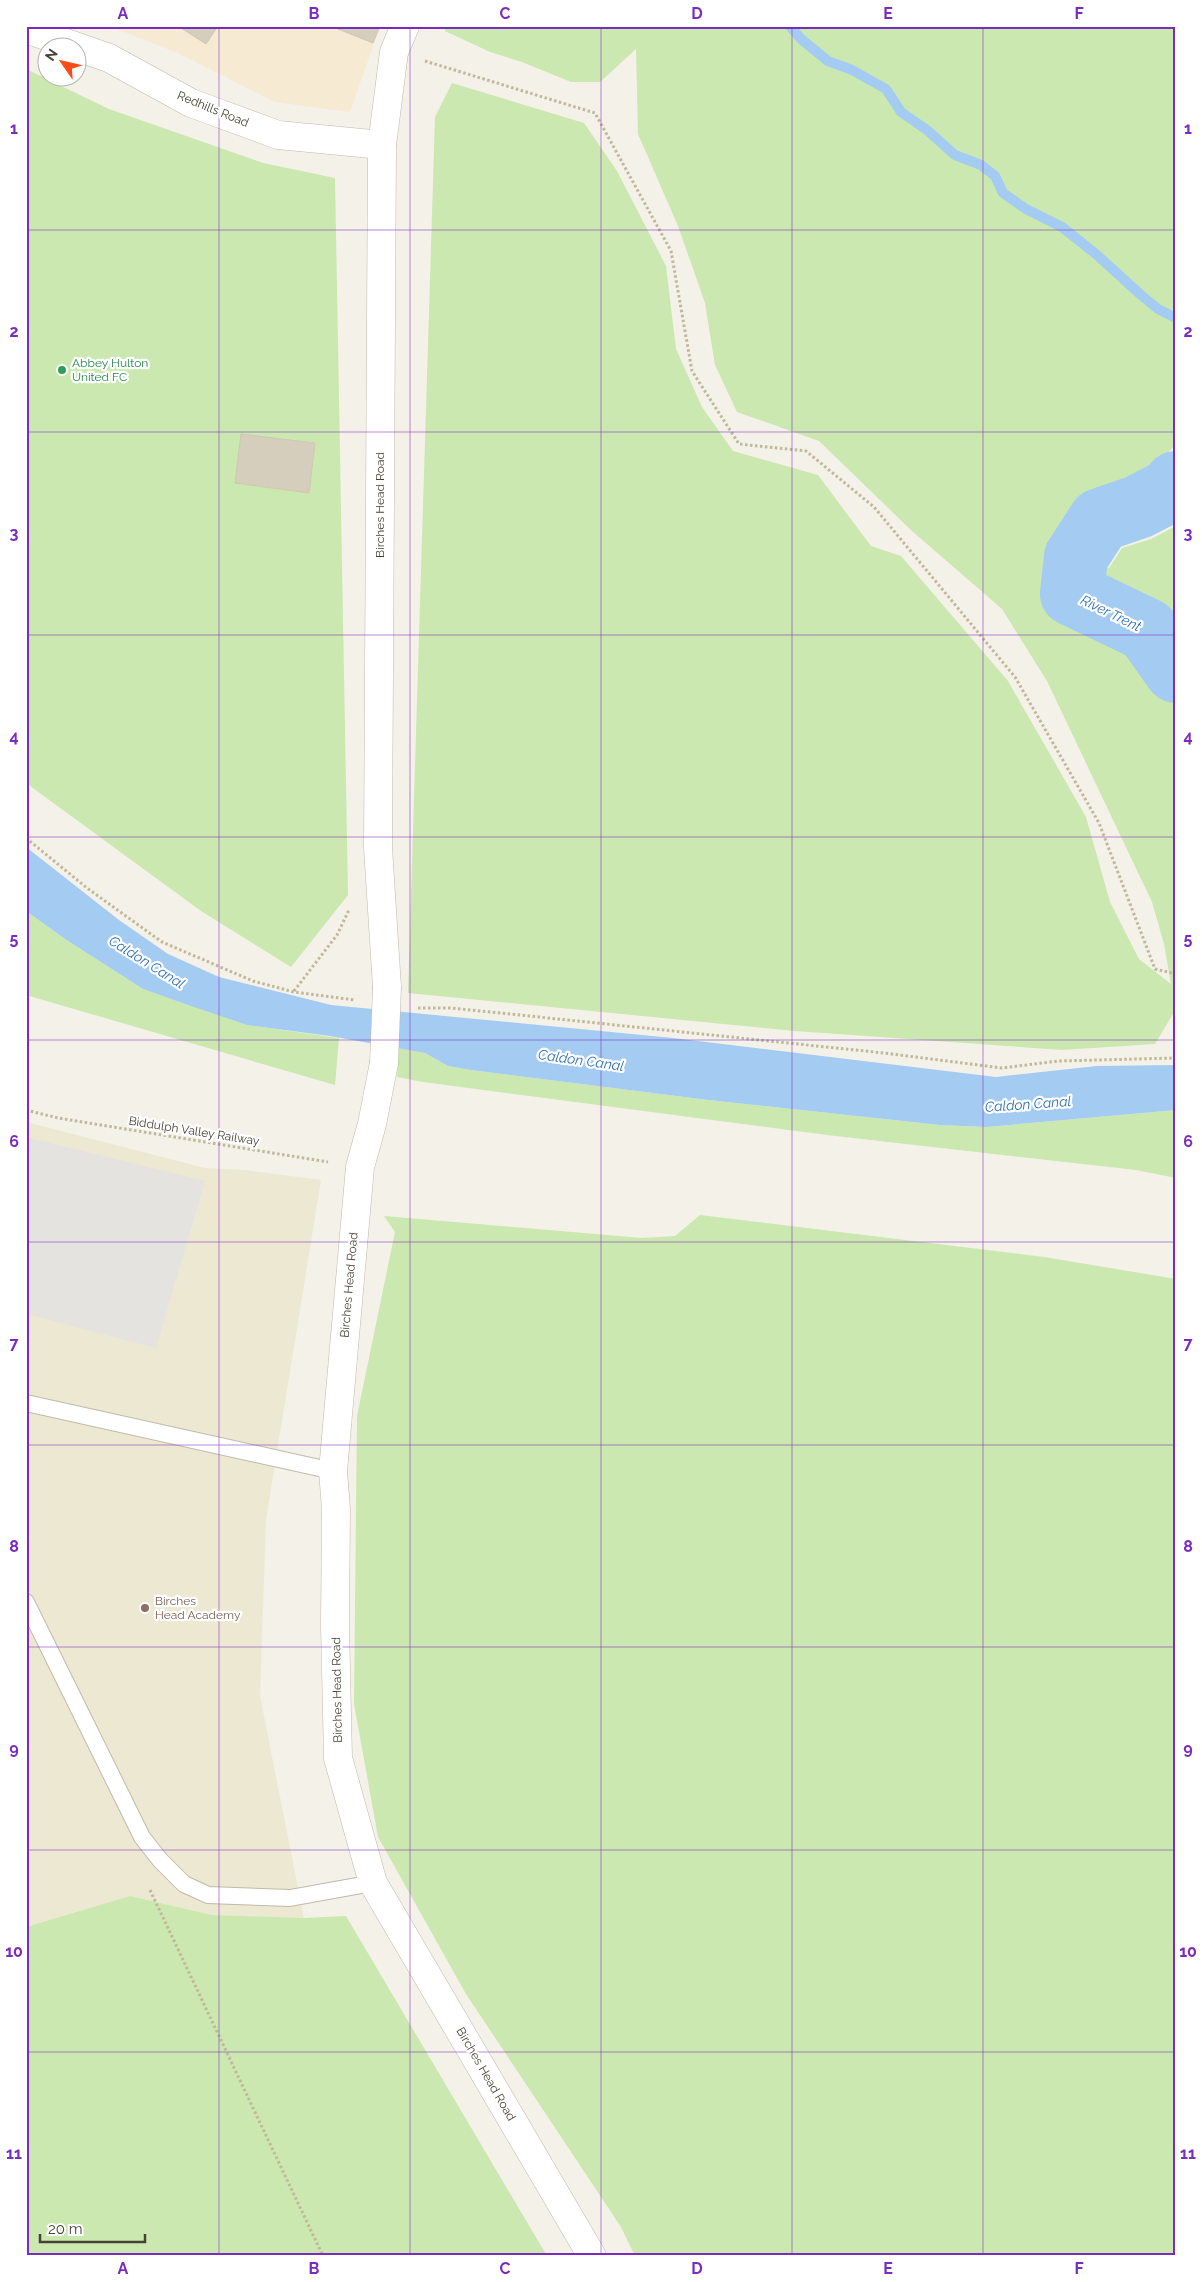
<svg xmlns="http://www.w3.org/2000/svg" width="1202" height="2282" font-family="Raleway,sans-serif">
<rect width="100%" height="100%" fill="#f4f1e8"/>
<polygon fill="#f6ead3" points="109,26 380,26 350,112 275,102 180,54"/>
<polygon fill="#ede8d2" points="26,1122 205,1168 245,1170 321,1180 266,1520 260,1696 304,1918 212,1915 130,1896 26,1927"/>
<g fill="#cbe8b0">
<polygon points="446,26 1176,26 1176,445 1141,477 1105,492 1047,558 1109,568 1122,548 1151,539 1176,526 1176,1009 1155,1044 1062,1050 795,1031 408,993 435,117 452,83 584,123 617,171 666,266 676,349 702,407 733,451 818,475 871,546 901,556 1008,681 1086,817 1110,902 1139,959 1171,984 1164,944 1152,902 1047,681 1002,609 912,531 819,441 737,412 715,365 705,303 678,226 638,134 636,49 600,82 571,82 522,62 490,52 445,31"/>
<polygon points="26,69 109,109 263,163 335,178 348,895 291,967 201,911 26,783"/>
<polygon points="26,911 65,939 143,989 247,1025 339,1038 335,1085 26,995"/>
<polygon points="399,1048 425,1053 448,1066 471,1070 708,1100 940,1125 986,1127 1176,1110 1176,1178 1136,1170 827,1135 423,1082 397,1077"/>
<polygon points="700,1215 1044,1257 1176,1279 1176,2256 635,2256 621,2227 466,1994 378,1837 354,1704 357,1416 395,1232 384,1216 642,1238 675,1236"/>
<polygon points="130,1896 212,1915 304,1918 346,1916 547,2256 26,2256 26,1927"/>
</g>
<polygon fill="#e5e3e0" points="26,1137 205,1181 156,1348 26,1314"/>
<polygon fill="#a4cbf1" points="26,847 119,920 168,954 219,977 331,1005 673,1038 996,1077 1097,1066 1176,1065 1176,1110 986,1127 940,1125 708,1100 471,1070 448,1066 425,1053 330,1036 247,1025 191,1006 143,989 65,939 26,911"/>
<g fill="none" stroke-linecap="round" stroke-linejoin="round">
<polyline stroke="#a4cbf1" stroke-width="10" points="790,26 801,39 828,61 852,70 886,89 901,112 927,130 955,155 981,165 995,176 1003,193 1026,209 1062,227 1097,255 1141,295 1158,309 1176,318"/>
<polyline stroke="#a4cbf1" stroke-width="64" points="1176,483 1169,491 1138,507 1100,520 1076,557 1072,594 1147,630 1176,671"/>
</g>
<g fill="#d6cebd" stroke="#d1c7b0">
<polygon points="178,26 218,26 206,44"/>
<polygon points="339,26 380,26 373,43 338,29"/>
<polygon points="241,434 315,443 309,493 235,483"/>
</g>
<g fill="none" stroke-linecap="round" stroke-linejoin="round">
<defs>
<g id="service">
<polyline points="26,1403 333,1471"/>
<polyline points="26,1602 142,1837 160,1860 184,1884 208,1895 290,1898 373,1883"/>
</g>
<polyline id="minor" points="26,29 109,58 191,103 278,135 382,145"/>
<g id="tertiary">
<polyline points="387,987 378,848 382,145 394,52 405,26"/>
<polyline points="384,1063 372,1124 360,1167 333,1471 336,1509 335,1625 338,1758 373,1883 592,2256"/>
</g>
</defs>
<use href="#service" stroke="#c0baaa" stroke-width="18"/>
<use href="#minor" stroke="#c0baaa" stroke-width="29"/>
<use href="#tertiary" stroke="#c0baaa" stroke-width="29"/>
<g stroke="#c1b79b" stroke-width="3" stroke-dasharray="2.5 2.5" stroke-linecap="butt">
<polyline points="425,61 595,113 671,251 692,371 739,444 806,451 874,507 1015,677 1099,823 1155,969 1176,974"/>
<polyline points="26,838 87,888 162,942 253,981 294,992 355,1000"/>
<polyline points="294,991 337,935 349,910"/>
<polyline points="418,1008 450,1008 539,1017 884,1053 1002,1068 1058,1061 1176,1058"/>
<polyline points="26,1110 58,1118 328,1162"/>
<polyline points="150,1890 323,2256"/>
</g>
<use href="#service" stroke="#fff" stroke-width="16"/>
<use href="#minor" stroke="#fff" stroke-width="28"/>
<use href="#tertiary" stroke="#fff" stroke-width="28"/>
<defs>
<polyline id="tertiary-bridge" points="384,1063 387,987"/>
</defs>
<use href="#tertiary-bridge" stroke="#c0baaa" stroke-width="29" stroke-linecap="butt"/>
<use href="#tertiary-bridge" stroke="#fff" stroke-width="28"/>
</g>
<path fill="none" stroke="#7b2cbf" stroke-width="1" stroke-opacity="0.55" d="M219,26v2230M410,26v2230M601,26v2230M792,26v2230M983,26v2230M26,230h1150M26,432h1150M26,635h1150M26,837h1150M26,1040h1150M26,1242h1150M26,1445h1150M26,1647h1150M26,1850h1150M26,2052h1150"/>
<circle fill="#2e9e5b" stroke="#fff" stroke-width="2" cx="62" cy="370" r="5"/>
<circle fill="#8d6e63" stroke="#fff" stroke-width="2" cx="145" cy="1608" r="5"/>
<g text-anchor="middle" stroke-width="4.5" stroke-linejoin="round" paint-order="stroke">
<g font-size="12" fill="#474236" stroke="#fff">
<text transform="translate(213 109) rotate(22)" y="4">Redhills Road</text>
<text transform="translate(380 505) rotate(-90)" y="4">Birches Head Road</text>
<text transform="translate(194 1131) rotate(9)" y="4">Biddulph Valley Railway</text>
<text transform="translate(349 1285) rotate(-85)" y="4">Birches Head Road</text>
<text transform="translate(337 1690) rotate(-91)" y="4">Birches Head Road</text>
<text transform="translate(486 2074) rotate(60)" y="4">Birches Head Road</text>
</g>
<g font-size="12" fill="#27864d" stroke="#fff" text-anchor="start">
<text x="72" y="367">Abbey Hulton<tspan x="72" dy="14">United FC</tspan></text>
</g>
<g font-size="12" fill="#785e54" stroke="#fff" text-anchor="start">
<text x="155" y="1605">Birches<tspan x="155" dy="14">Head Academy</tspan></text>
</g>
<g font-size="14" font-style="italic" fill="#2e71b4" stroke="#fff">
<text transform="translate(1111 613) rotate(26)" y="5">River Trent</text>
<text transform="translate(147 962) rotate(32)" y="5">Caldon Canal</text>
<text transform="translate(581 1060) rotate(8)" y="5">Caldon Canal</text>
<text transform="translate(1028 1104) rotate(-4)" y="5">Caldon Canal</text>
</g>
</g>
<rect width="1202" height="2282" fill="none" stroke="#ffffff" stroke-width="55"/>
<g transform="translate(62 62) rotate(304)"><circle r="24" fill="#ffffff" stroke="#b5b3af"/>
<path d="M0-4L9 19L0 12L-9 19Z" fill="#fb4c18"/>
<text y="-8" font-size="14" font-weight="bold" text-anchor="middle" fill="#474236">N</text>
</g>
<path d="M40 2234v8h105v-8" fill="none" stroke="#474236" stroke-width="2.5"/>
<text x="48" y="2234" font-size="15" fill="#474236" stroke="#ffffff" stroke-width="4" paint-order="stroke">20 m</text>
<rect x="28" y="28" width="1146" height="2226" fill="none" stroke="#7b2cbf" stroke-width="2"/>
<g font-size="16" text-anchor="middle" font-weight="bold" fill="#7b2cbf">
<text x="123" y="19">A</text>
<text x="314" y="19">B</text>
<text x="505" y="19">C</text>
<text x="697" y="19">D</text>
<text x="888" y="19">E</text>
<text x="1079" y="19">F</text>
<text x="14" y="134">1</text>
<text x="1188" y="134">1</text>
<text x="14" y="337">2</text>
<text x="1188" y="337">2</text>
<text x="14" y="539">3</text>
<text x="1188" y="539">3</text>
<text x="14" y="742">4</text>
<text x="1188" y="742">4</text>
<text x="14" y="944">5</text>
<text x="1188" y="944">5</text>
<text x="14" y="1147">6</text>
<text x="1188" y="1147">6</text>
<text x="14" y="1349">7</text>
<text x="1188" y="1349">7</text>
<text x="14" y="1552">8</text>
<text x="1188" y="1552">8</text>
<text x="14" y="1754">9</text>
<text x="1188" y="1754">9</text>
<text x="14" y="1957">10</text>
<text x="1188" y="1957">10</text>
<text x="14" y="2159">11</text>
<text x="1188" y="2159">11</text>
<text x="123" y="2274">A</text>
<text x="314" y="2274">B</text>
<text x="505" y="2274">C</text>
<text x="697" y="2274">D</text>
<text x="888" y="2274">E</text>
<text x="1079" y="2274">F</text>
</g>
</svg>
